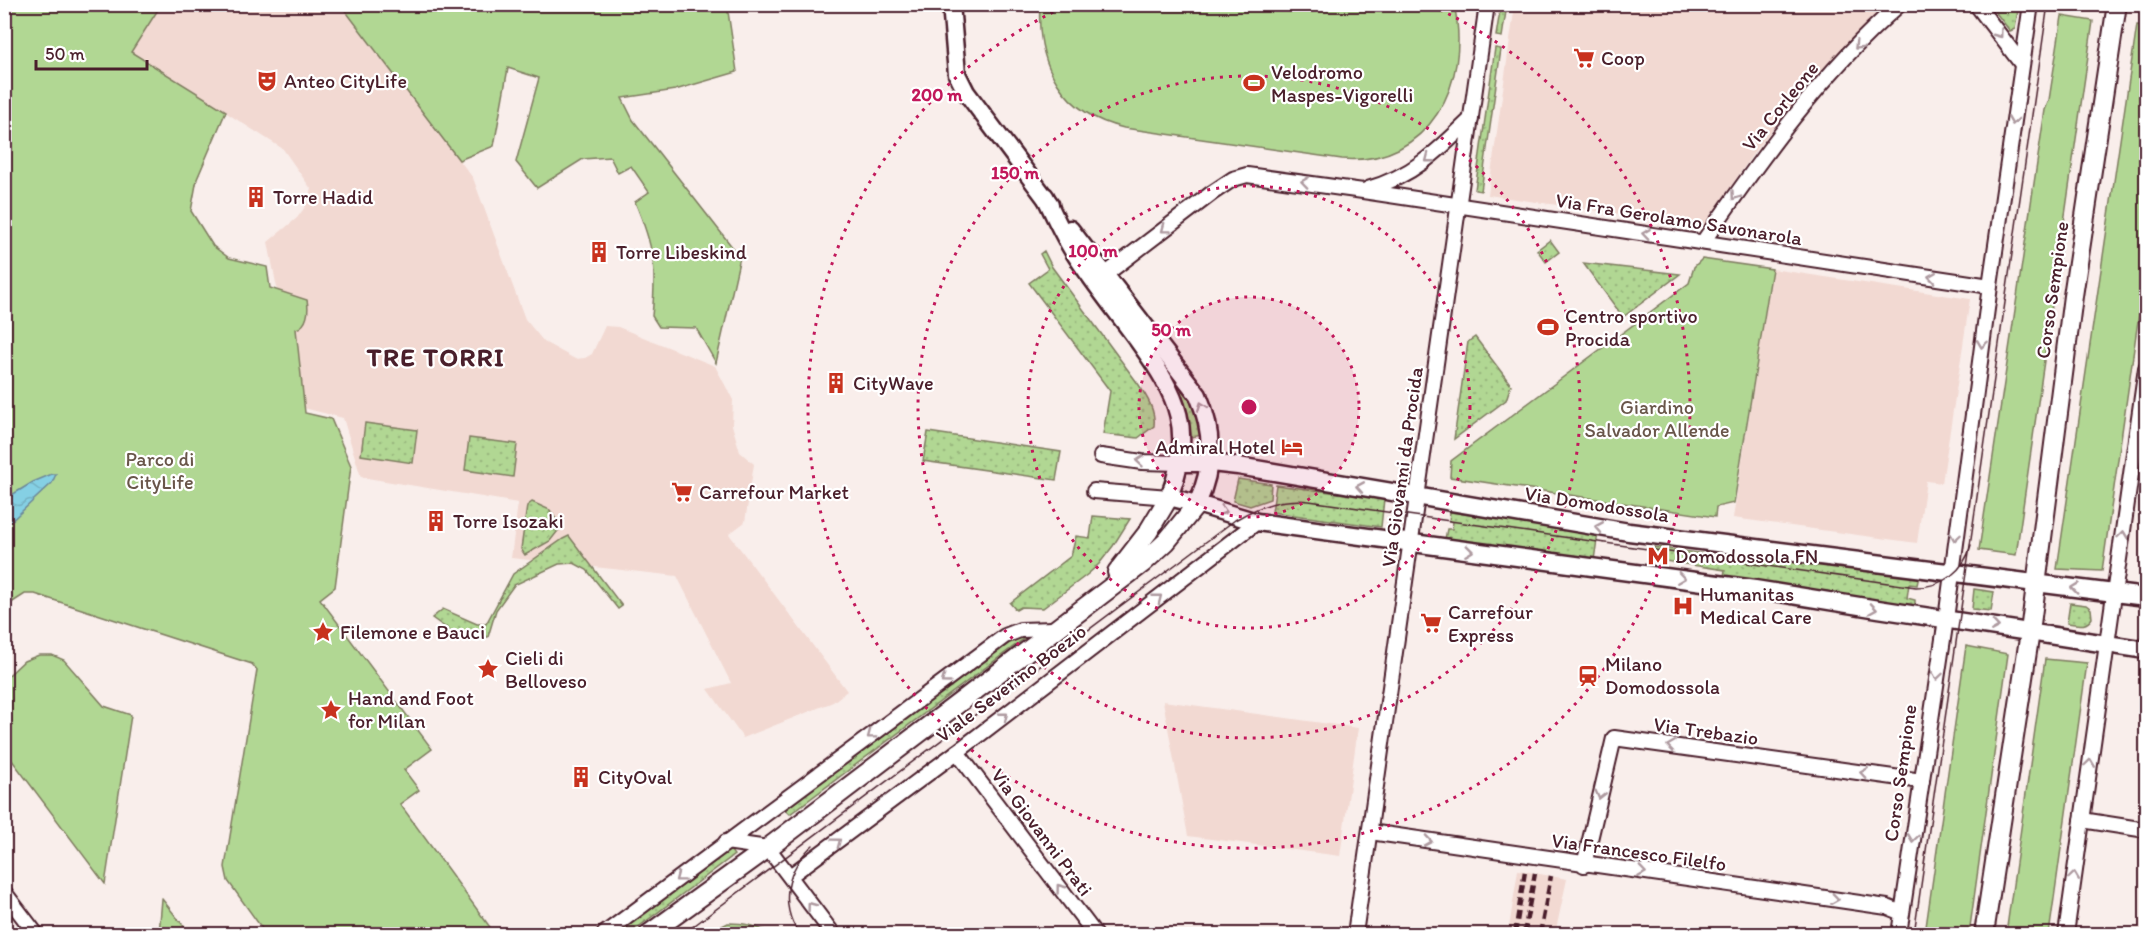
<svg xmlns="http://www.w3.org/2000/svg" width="2151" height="939" font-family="Itim,sans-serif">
<defs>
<pattern id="grass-dots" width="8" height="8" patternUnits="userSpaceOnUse" patternTransform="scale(1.5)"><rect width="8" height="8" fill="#b1d793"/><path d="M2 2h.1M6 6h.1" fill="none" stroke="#9ab87f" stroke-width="1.8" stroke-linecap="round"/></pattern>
<pattern id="water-waves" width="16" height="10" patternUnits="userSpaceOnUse" patternTransform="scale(1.5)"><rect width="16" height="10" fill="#85d0e4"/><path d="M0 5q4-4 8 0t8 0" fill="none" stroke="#74b2c4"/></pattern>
</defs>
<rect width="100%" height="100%" fill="#f9eeeb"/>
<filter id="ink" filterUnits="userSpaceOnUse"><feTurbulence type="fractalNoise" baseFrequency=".0167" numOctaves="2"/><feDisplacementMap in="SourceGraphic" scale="12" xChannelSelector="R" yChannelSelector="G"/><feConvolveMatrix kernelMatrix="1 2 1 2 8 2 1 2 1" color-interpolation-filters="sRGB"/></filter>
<g filter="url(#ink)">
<g fill="#f2d9d2">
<polygon points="161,5 341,5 473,178 525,319 544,342 575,359 585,358 592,354 605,326 618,327 715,366 733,400 732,425 740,452 754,464 745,522 729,534 847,691 833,702 743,738 708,689 731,683 677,576 511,558 518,503 361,477 343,418 300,407 268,242 297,218 305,207 311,189 283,149 131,52"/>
<polygon points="1868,5 1876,13 1813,80 1757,148 1704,226 1488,195 1515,5"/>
<polygon points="1772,269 1970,299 1942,483 1926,481 1917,543 1733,518"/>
<polygon points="1163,701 1358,728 1340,856 1188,836"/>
<polygon points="1518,870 1567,879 1555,934 1508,934"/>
</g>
<g fill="url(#grass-dots)" stroke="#7e7b5f" stroke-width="1.5">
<polygon points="1501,5 1507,5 1502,37 1496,36"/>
<polygon points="1990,5 2014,5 2018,10 2015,29 2010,31"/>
<polygon points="1495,48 1501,49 1481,191 1475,190"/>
<polygon points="1550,240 1559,252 1546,262 1537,250"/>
<path d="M1044,251l8,16 87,118c8,12 17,26 15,41l-16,12 -35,-4 7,-43 -81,-108 19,-14 -8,-15z"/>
<polygon points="1583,263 1680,274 1623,317"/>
<polygon points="1475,337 1511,385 1506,400 1454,439 1468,342"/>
<polygon points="1185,389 1195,405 1203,435 1191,437 1188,414 1181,391"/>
<polygon points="365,423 417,430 413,463 361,455"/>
<polygon points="928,432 1061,452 1056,480 923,461"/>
<polygon points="469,438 517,444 513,477 465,470"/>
<polygon points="1238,479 1271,484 1270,499 1250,506 1233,501"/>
<polygon points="1276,485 1384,499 1381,527 1272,512"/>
<polygon points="532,502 550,510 561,527 550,541 525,555 521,549 527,506"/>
<polygon points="1450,512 1598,533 1594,560 1445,539 1447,529 1452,529 1453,522 1449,521"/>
<polygon points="1093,516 1130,519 1113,546 1099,564 1088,574 1043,608 1021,607 1016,610 1010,603 1071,556 1076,536 1090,538"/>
<polygon points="569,536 622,606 618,609 587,570 574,563 559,564 514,585 496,610 488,637 460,638 432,618 443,609 477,624 486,624 513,574 563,539"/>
<polygon points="1654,547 1726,557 1728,549 1919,576 1917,585 1909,584 1907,598 1915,600 1915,606 1724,576 1725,570 1651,559"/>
<polygon points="1974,589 1994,592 1991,611 1972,609"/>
<path d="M2070,603l16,2 5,4 1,9c-6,10 -15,6 -25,5z"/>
<polygon points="1018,636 1025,638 790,814 785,809"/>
<polygon points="730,850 734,855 629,934 617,934"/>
</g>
<g fill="#b1d793" stroke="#7e7b5f" stroke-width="1.5">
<path d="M5,5h156l-30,47 95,59 -29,68 -6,32 22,35 16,12 38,9 3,21 37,12c2,10 1,26 -11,29l9,84 26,6 20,47 -16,121 -15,12 112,150 -28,21 15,20 -19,14 95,130h-229l-38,-53 -3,-14 32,-197 -5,-6 -217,-70h-10l-20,13z"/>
<path d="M341,5h386l10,67 -62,18 -53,8 11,22 107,137 -24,106 -20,-35 -37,-1 -7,-11c5,-49 2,-69 -17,-114l14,-10 -18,-26 -13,7 -8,-16 -27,2 -46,29 -21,-26 23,-84 -31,-10 -14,78 -35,14z"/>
<path d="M1040,5h414c18,77 -25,161 -112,154l-218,-31c-61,-14 -88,-63 -84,-123z"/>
<polygon points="2062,16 2093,21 2016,555 1979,550 2045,110 2049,100"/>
<polygon points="2137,25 2146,26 2146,265 2102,571 2057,569"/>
<polygon points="1702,259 1772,269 1734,503 1716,507 1715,517 1450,477 1451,461 1689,283 1694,267"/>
<polygon points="1966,646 2008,654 1969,934 1925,934"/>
<polygon points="39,655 52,655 64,660 104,706 131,715 105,884 5,751 4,692 8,676 24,661"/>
<polygon points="2045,659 2087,663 2049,934 2006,934"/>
<polygon points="162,899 190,934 159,934"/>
<path d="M728,923c16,0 28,2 42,11h-64z"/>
</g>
<polygon fill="url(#water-waves)" stroke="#6d899a" stroke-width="1.5" points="52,474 56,474 52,483 5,527 5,499 33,482"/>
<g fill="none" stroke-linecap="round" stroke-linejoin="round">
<defs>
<g id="minor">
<polyline points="1976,4 2021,63"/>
<path d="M1368,189c45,-13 70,-38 103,-70"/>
<path d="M1703,242c58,-84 119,-170 197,-238"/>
<polyline points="1106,274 1212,193 1233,179 1247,175 1363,191 1990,286"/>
<polyline points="1101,456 1142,462 1179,463"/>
<polyline points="1094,491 1169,497"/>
<polyline points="957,752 1095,934"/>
<polyline points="2082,820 2146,830"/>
<polyline points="1370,832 1887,907 1902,913"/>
<polyline points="726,842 768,848 833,934"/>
<polyline points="1584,865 1614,738 1922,781"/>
<polyline points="790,876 957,752 1257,522"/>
<polyline points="4,892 36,934"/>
<polyline points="604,934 1005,636 1020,630 1054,629"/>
<polyline points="1355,934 1487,4"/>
<polyline points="1899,934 1946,619 1990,286 2031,4"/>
<polyline points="2066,934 2146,368"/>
</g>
<g id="tertiary">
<polyline points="951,4 957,74 966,92 1050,204"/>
<path d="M1045,196c10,21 19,42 32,61 19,29 41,56 62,85 39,54 56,89 30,155l28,7 60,18 498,67 123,20 268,41"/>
<path d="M1070,229l128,166c16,37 16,72 -1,109"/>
<polyline points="1179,463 1211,463 1238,466 1629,532 2146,597"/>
</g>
<g id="secondary">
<polyline points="1117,572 1148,532 1169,497"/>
<polyline points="649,934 768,848 1143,563 1166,542 1197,504"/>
<polyline points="1984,934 2030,632 2073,296 2117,4"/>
</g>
</defs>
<use href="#minor" stroke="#4a1f2b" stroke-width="18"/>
<use href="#tertiary" stroke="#4a1f2b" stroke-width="21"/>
<use href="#secondary" stroke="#4a1f2b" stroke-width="22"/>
<use href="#minor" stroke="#fff" stroke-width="14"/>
<use href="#tertiary" stroke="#fff" stroke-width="16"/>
<use href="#secondary" stroke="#fff" stroke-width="18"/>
<g stroke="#4a1f2b" stroke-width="1.5">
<path d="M683,934l552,-414c23,-14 48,-22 74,-19l607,86c27,0 48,-16 55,-42"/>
<path d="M799,934c-20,-30 -13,-65 14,-89"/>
<polyline points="1914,934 2048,4"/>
</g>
<g stroke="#4a1f2b" stroke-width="4.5" stroke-dasharray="9 4.5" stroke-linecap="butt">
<polyline points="1515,934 1525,871"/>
<polyline points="1524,934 1535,873"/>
<polyline points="1540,934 1551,876"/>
</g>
</g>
<defs><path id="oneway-chevron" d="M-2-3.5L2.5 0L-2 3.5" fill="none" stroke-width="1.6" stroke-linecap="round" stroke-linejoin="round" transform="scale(1.5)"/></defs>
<g stroke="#ae9aa0">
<use href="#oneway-chevron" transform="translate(1999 34) rotate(53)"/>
<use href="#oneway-chevron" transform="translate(1858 46) rotate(135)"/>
<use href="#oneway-chevron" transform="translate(2013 121) rotate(98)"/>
<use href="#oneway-chevron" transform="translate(1429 159) rotate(142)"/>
<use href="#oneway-chevron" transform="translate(1305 182) rotate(-172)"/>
<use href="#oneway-chevron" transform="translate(1735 196) rotate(125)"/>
<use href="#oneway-chevron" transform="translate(1165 229) rotate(143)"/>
<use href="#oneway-chevron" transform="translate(1646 234) rotate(-172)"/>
<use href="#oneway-chevron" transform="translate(1932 277) rotate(-171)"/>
<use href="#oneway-chevron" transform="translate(1982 344) rotate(98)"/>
<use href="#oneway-chevron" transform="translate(1202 406) rotate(-111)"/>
<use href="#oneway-chevron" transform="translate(1140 461) rotate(-175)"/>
<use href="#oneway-chevron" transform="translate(1360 487) rotate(-170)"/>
<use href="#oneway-chevron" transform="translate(1223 511) rotate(16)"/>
<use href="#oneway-chevron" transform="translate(1599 527) rotate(-170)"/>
<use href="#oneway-chevron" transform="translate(2123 535) rotate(-82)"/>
<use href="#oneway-chevron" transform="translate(1955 537) rotate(98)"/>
<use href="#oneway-chevron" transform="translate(1469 551) rotate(7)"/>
<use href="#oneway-chevron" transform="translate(1681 578) rotate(8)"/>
<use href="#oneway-chevron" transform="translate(2075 588) rotate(-173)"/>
<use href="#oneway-chevron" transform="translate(1158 598) rotate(-38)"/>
<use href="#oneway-chevron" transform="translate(1873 609) rotate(9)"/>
<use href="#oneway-chevron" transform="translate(1995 626) rotate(9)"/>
<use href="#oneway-chevron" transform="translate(1937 676) rotate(98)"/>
<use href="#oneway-chevron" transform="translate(945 680) rotate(144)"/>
<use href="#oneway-chevron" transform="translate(1004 716) rotate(-38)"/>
<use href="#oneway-chevron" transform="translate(871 735) rotate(143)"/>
<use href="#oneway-chevron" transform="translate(1671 746) rotate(-172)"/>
<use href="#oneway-chevron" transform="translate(2090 763) rotate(-82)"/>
<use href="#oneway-chevron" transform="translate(1864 773) rotate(-172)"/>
<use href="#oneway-chevron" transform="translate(1600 795) rotate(104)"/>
<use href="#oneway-chevron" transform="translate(1913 838) rotate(98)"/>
<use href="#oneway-chevron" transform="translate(1428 841) rotate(9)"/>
<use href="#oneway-chevron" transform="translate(837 842) rotate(-37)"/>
<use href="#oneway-chevron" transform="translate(1642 872) rotate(8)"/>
<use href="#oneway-chevron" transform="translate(2074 876) rotate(-82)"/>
<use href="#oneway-chevron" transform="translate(679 878) rotate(143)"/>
<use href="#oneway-chevron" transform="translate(1060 888) rotate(-127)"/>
<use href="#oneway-chevron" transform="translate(1835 899) rotate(8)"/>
<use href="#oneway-chevron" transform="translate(811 906) rotate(-127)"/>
</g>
</g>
<circle cx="1249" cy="407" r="110" fill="#c2185b" fill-opacity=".12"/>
<g fill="none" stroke="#c2185b" stroke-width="3" stroke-dasharray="3 6">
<circle cx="1249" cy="407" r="110"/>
<circle cx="1249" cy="407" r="221"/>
<circle cx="1249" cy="407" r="331"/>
<path d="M1432 6A441 441 0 1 1 1066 6"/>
</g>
<defs>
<symbol id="supermarket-bare" viewBox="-9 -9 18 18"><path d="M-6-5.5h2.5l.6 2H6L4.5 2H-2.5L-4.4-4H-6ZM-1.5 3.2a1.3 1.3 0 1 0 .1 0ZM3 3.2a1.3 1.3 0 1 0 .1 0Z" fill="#c8321e" stroke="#fff" stroke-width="2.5" paint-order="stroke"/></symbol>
<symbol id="theatre-bare" viewBox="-9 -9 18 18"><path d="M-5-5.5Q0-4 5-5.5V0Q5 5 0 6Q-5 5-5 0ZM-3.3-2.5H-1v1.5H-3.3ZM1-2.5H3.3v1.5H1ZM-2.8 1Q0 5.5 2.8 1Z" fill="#c8321e" stroke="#fff" stroke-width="2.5" paint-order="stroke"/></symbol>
<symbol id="stadium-bare" viewBox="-9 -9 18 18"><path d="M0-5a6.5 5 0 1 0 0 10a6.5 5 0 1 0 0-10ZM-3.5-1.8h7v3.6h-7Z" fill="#c8321e" stroke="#fff" stroke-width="2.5" paint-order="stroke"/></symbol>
<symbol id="building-bare" viewBox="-9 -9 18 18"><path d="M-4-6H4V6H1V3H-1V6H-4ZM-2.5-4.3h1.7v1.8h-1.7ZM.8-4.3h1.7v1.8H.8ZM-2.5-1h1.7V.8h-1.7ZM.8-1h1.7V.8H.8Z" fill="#c8321e" stroke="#fff" stroke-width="2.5" paint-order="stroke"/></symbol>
<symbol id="hotel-bare" viewBox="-9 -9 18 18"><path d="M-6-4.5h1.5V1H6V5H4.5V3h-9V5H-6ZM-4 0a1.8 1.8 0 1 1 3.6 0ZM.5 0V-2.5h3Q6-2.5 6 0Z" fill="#c8321e" stroke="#fff" stroke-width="2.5" paint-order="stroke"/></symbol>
<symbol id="metro-bare" viewBox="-9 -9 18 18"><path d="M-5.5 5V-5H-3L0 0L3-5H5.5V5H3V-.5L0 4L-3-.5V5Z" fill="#c8321e" stroke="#fff" stroke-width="2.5" paint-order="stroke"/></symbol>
<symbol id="hospital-bare" viewBox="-9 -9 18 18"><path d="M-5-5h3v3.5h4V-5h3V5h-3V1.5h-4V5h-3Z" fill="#c8321e" stroke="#fff" stroke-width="2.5" paint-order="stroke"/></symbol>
<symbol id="sight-bare" viewBox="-9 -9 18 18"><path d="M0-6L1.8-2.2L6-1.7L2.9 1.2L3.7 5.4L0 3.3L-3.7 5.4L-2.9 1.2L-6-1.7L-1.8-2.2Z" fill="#c8321e" stroke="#fff" stroke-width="2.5" paint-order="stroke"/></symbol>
<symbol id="station-bare" viewBox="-9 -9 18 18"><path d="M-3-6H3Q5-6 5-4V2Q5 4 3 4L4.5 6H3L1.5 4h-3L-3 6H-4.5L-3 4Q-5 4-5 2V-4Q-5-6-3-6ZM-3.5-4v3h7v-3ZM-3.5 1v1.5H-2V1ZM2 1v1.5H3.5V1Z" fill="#c8321e" stroke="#fff" stroke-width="2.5" paint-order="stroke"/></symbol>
</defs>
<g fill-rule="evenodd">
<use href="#supermarket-bare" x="1569" y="43" width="30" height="30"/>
<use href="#theatre-bare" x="252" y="66" width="30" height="30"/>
<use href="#stadium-bare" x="1239" y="68" width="30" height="30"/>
<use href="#building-bare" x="241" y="182" width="30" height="30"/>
<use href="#building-bare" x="584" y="237" width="30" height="30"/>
<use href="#stadium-bare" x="1533" y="312" width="30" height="30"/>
<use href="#building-bare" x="821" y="368" width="30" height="30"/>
<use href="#hotel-bare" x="1277" y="432" width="30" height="30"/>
<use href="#supermarket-bare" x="667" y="477" width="30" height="30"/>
<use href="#building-bare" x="421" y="506" width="30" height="30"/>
<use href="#metro-bare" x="1643" y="541" width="30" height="30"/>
<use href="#hospital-bare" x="1668" y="591" width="30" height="30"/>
<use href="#supermarket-bare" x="1416" y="608" width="30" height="30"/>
<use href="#sight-bare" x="308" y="617" width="30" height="30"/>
<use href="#sight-bare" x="473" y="654" width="30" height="30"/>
<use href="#station-bare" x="1573" y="661" width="30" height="30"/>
<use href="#sight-bare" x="316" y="695" width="30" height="30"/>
<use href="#building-bare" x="566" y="762" width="30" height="30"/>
</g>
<g text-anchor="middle" stroke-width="4.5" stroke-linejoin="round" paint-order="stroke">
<g font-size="20" fill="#4a1f2b" stroke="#fff" text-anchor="start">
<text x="1601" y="65">Coop</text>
<text x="1271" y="79">Velodromo<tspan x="1271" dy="23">Maspes-Vigorelli</tspan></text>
<text x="284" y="88">Anteo CityLife</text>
<text x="273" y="204">Torre Hadid</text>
<text x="616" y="259">Torre Libeskind</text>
<text x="1565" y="323">Centro sportivo<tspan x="1565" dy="23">Procida</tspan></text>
<text x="853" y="390">CityWave</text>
<text x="1275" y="454" text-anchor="end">Admiral Hotel</text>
<text x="699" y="499">Carrefour Market</text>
<text x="453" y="528">Torre Isozaki</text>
<text x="1675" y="563">Domodossola FN</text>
<text x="1700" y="601">Humanitas<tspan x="1700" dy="23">Medical Care</tspan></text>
<text x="1448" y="619">Carrefour<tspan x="1448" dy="23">Express</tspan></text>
<text x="340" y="639">Filemone e Bauci</text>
<text x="505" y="665">Cieli di<tspan x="505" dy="23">Belloveso</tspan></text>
<text x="1605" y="671">Milano<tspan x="1605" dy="23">Domodossola</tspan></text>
<text x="348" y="705">Hand and Foot<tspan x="348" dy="23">for Milan</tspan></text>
<text x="598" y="784">CityOval</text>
</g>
<g font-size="20" fill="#4a1f2b" stroke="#fff">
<text transform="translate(1780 106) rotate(-51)" y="7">Via Corleone</text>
<text transform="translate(1679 219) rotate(9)" y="7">Via Fra Gerolamo Savonarola</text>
<text transform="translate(2052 290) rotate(-82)" y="7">Corso Sempione</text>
<text transform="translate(1402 467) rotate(-82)" y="7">Via Giovanni da Procida</text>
<text transform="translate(1597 504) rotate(9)" y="7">Via Domodossola</text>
<text transform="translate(1011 683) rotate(-37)" y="7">Viale Severino Boezio</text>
<text transform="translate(1706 731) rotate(8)" y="7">Via Trebazio</text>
<text transform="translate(1900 773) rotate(-82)" y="7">Corso Sempione</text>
<text transform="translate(1042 832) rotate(53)" y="7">Via Giovanni Prati</text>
<text transform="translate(1639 852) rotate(8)" y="7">Via Francesco Filelfo</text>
</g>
<g font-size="20" fill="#69564a" stroke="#fff">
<text x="1657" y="414">Giardino<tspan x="1657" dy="23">Salvador Allende</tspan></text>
<text x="160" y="466">Parco di<tspan x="160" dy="23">CityLife</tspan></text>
</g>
<g font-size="26" font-weight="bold" letter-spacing="1.5" fill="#4a1f2b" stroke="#fff">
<text x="436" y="366">TRE TORRI</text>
</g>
</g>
<circle cx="1249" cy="407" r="9" fill="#c2185b" stroke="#fff" stroke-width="3"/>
<g font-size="18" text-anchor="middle" font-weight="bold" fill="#c2185b" stroke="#fff" stroke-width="4.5" stroke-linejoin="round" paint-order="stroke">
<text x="937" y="101">200 m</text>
<text x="1015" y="179">150 m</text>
<text x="1093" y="257">100 m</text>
<text x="1171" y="336">50 m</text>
</g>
<rect width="2151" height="939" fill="none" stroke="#fff" stroke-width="24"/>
<rect x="12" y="12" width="2127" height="915" fill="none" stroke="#4a1f2b" stroke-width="2" filter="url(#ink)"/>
<path d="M36 60v9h111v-9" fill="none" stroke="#4a1f2b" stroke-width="3"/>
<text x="45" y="60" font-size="18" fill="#4a1f2b" stroke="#ffffff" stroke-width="4.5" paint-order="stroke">50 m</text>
</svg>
